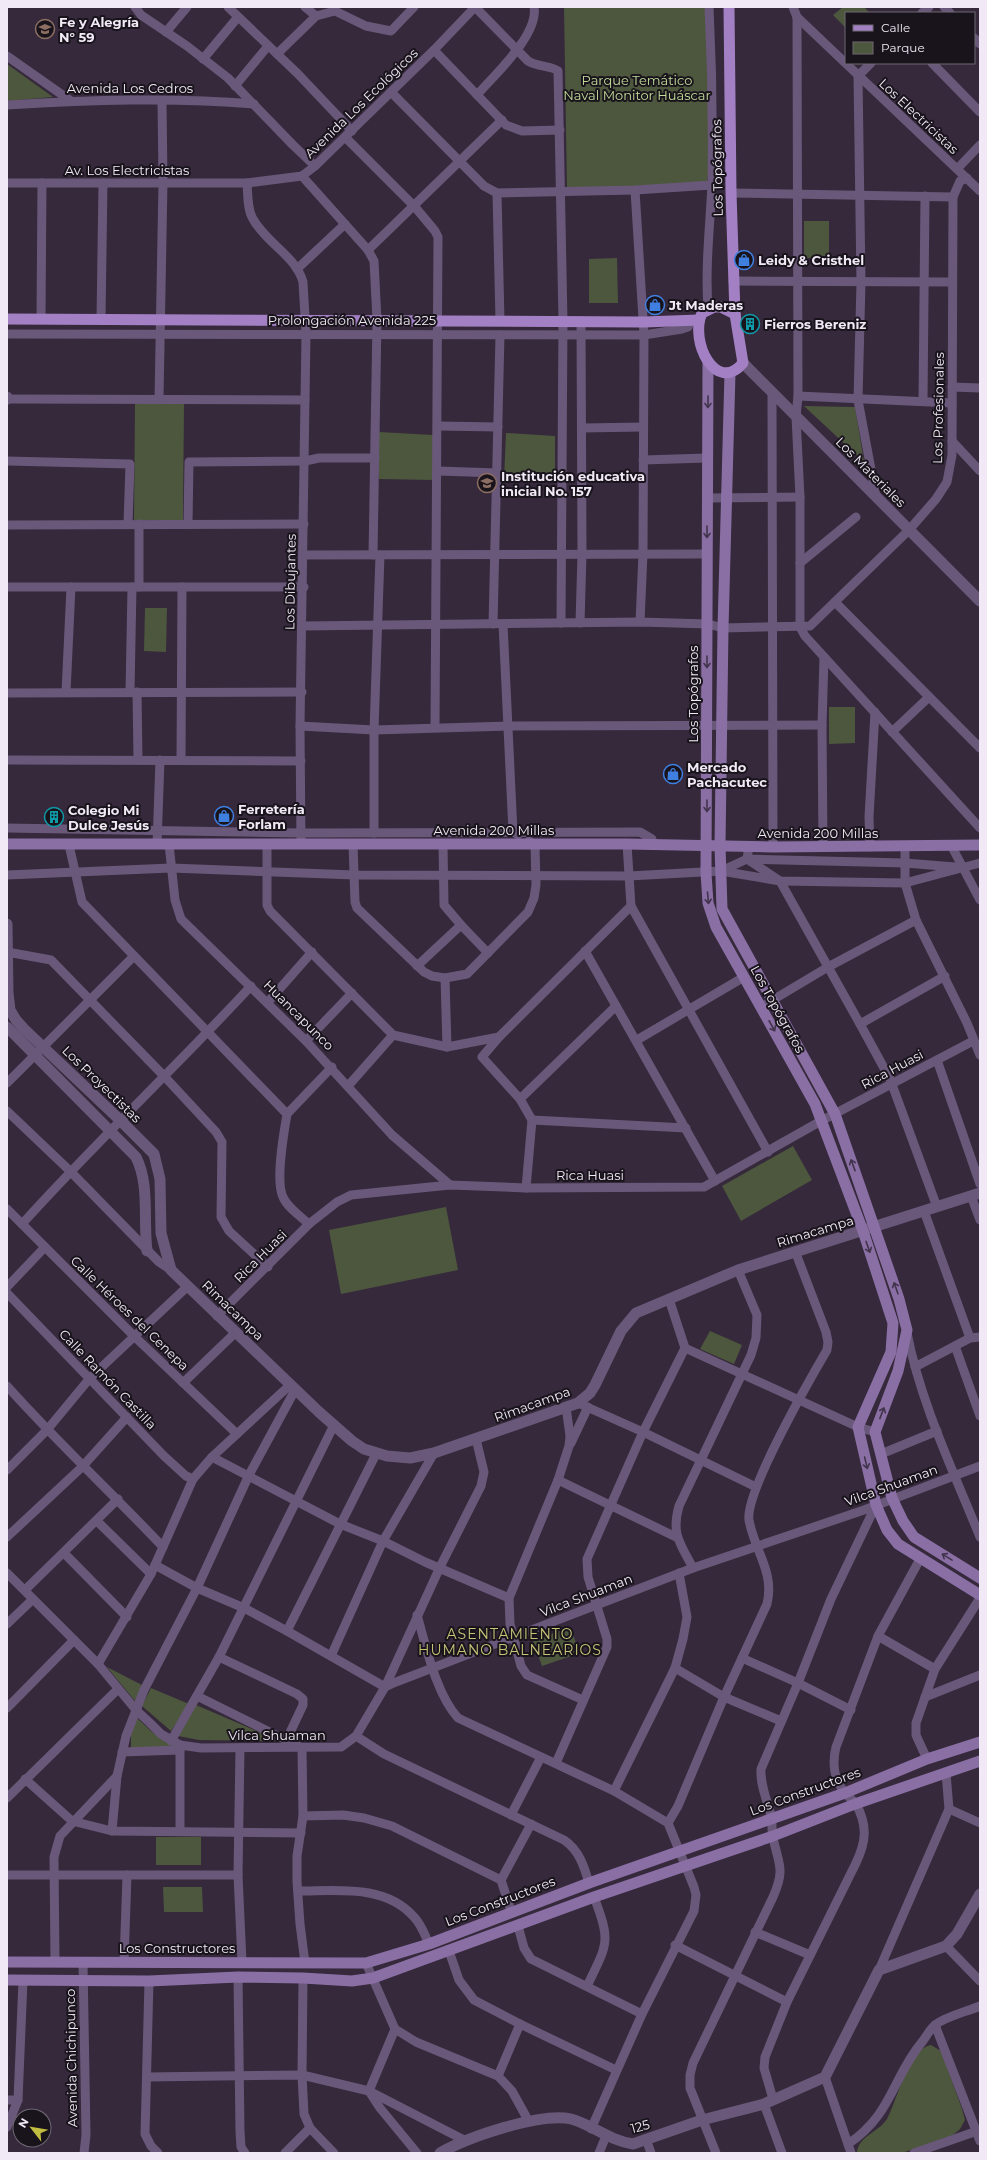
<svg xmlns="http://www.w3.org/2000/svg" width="987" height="2160" font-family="Montserrat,sans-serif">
<rect width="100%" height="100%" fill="#35293b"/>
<g fill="#4d573d">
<polygon points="564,7 707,7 709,168 707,182 567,190"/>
<polygon points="843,7 864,7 870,13 846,13 846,28 833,15"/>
<polygon points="7,64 53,97 7,101"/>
<rect x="804" y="221" width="25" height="37"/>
<polygon points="617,258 618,303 589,303 589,259"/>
<polygon points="135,403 184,403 183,520 134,520"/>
<polygon points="804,406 855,407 864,462"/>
<polygon points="379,432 433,435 435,480 379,479"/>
<polygon points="506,433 555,436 555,480 504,478"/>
<polygon points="145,608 167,608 166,652 144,651"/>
<polygon points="829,707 855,707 855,743 829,744"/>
<polygon points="793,1146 812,1180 741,1221 722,1186"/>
<polygon points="446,1207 458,1270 341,1294 329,1230"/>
<polygon points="710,1331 742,1345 734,1364 700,1349"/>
<polygon points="570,1627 580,1653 542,1666 533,1641"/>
<polygon points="107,1667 142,1685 135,1701"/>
<polygon points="151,1688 189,1704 171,1731 142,1706"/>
<polygon points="196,1705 280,1741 199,1740 178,1736"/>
<polygon points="137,1718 152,1732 176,1748 131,1749 131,1734"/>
<rect x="156" y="1837" width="45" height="28"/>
<polygon points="163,1887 202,1887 203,1912 164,1912"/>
<path d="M931,2045l10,6 21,58 3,11 -5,9 -7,6 -51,18h-45c1,-18 24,-21 31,-36 9,-18 22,-69 43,-72z"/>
</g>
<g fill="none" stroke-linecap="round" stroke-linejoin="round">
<g stroke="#695879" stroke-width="9">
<polyline points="135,7 141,15 187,46 228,78 293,145 315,166"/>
<polyline points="228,7 298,74 352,131"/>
<polyline points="305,7 316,16"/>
<path d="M475,7l53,54c9,6 25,5 30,10l5,250 -2,302"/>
<polyline points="793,7 797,17 980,191"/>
<polyline points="944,7 950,13"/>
<polyline points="922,13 929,7"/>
<polyline points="797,17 798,396 796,417 800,497 800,627 805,636 980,828"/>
<polyline points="166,32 187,7"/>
<polyline points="974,38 980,44"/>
<polyline points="434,50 506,125 522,131 560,130"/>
<polyline points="277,54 316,16 335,11 366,26 391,31 414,7"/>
<polyline points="7,56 71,101"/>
<polyline points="203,59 238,17"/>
<polyline points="871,63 858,76 861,282 858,400 876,496"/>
<polyline points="932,63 980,112"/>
<polyline points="235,86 268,46"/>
<polyline points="391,92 484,186 497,193 635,190 712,185"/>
<path d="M477,95c17,-20 62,-60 57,-88"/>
<path d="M7,105c82,-5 165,-8 247,-1"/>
<polyline points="345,137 415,207 435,231 438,237 435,727"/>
<polyline points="957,169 980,145"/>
<polyline points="302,176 368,250 374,261 377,320 373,555"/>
<polyline points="7,183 247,183 302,176 315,166 434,50 475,7"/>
<path d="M247,183c1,11 0,26 6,36 13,24 43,37 50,63l3,52 -6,392 1,118"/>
<polyline points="635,190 644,335 643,554 640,622"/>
<polyline points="497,193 500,321"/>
<polyline points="731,193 953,197 960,181 967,178"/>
<polyline points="368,250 502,120"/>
<polyline points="297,269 345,224"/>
<polyline points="733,281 952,282"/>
<path d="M708,308c-3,-41 2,-82 4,-124 1,-59 0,-118 -3,-177"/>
<polyline points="41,319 42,183"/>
<polyline points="101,319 103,183"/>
<polyline points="7,334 644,335 682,329 688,327 692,320"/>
<polyline points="952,387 980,388"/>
<polyline points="772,393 773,847"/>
<polyline points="798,396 952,403"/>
<polyline points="7,399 305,400"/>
<polyline points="159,399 163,182 162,101"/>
<polyline points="923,401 925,196"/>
<polyline points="438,426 498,427"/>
<polyline points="582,428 643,427"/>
<polyline points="952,441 980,471"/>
<polyline points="643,460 707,458"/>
<polyline points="7,461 130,464 128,524"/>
<polyline points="438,471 498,473"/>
<polyline points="707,498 800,497"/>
<polyline points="188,524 189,462 305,461 319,458 375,458"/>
<polyline points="7,525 304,524"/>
<polyline points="304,555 707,554"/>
<polyline points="800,563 856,517"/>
<polyline points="7,587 304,587"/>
<polyline points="139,587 139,524"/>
<polyline points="835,602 980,748"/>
<polyline points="580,623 582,554 581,321"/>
<polyline points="493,624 500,335"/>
<polyline points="503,624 513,832 518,835"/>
<polyline points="303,626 640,622 708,624 723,628 810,626 909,530 936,499 947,482 952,455 953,197"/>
<polyline points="66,692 71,587"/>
<polyline points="130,692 132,587"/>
<polyline points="137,692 138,760"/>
<polyline points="7,693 302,692"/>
<polyline points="300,726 374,730 509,726 822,725"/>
<polyline points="892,732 929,697"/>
<polyline points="7,760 301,761"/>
<polyline points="181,760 182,587"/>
<polyline points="7,828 301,833 640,832 652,839 652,845"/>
<polyline points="374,833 374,730 380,555"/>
<polyline points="157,844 160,760"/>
<polyline points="169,844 175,900 181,919 306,1041 392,1135 450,1185"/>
<polyline points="267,844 267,905 270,911 393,1035 447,1047 499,1037"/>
<polyline points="353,844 355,902 357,908 424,972 432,976 445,978 467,974 528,912 534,898 536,885 535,845 529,841"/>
<polyline points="443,844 444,905 461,925 488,953"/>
<path d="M69,845l13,57 205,212c-3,18 -12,67 -4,83 4,10 18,20 26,27"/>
<polyline points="749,846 747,859 780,881 860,1024 890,1079 937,1207"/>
<polyline points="823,846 822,725 824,657"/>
<polyline points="870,847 869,817 875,712"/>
<polyline points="905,847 905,883 916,920 967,1023 980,1055"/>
<polyline points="952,847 980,900"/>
<polyline points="721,871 747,859 905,863 955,867"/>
<polyline points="7,875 171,868 355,875 629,876 721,871 780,881 905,883 980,863"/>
<polyline points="631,906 768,1152"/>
<polyline points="585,951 715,1181"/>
<polyline points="7,952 51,960 164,1076 216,1132 222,1142 221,1217 229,1231 268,1267"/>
<polyline points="417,966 461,925"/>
<polyline points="445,978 447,1047"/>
<polyline points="268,1002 312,952"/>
<polyline points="761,1007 828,967 916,920"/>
<polyline points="860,1024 945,976"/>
<polyline points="637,1040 744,977"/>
<polyline points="306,1041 352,993"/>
<polyline points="937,1060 980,1184"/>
<polyline points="7,1083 134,956"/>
<polyline points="348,1086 393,1035"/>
<polyline points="520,1099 616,1006"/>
<polyline points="7,1111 70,1171 159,1262 171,1270"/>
<polyline points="287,1114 332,1067"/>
<polyline points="532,1120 686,1128"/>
<polyline points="526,1188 532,1120 520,1099 482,1057 499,1037 631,906 627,844"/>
<polyline points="971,1196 980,1220"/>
<polyline points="7,1209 135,1337 237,1434"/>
<polyline points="924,1211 970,1338"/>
<path d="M22,1224c74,-82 154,-157 229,-238"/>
<polyline points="7,1287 45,1247"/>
<polyline points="7,1293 164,1456 186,1476 193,1479"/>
<polyline points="217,1316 309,1224 337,1202 351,1195 450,1185 526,1188 704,1187 821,1121 973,1041"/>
<path d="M907,1333c14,71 46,137 73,204"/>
<polyline points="955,1346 980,1416"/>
<polyline points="685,1348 858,1427 875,1432"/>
<polyline points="915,1367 970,1338 980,1337"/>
<polyline points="183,1383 235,1333"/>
<path d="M7,1386c50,56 105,107 156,161"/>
<polyline points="578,1403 643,1432 756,1487"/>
<polyline points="566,1407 570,1436 569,1446 558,1480 509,1598 510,1624 521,1666 527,1675 583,1700"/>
<polyline points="571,1443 588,1407"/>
<polyline points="881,1454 937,1431"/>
<polyline points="212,1457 340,1524 383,1541 425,1562 509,1598"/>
<polyline points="7,1470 47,1430 90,1378 188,1286"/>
<polyline points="558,1480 676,1537"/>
<polyline points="97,1521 151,1574"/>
<polyline points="7,1537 82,1467 127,1417"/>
<polyline points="64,1553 127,1617"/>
<polyline points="155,1565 197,1588 244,1608 287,1631 385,1687 440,1567 481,1486 484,1472 476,1439"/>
<path d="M693,1568c-13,-25 -22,-34 -14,-62l72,-151 5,-17 1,-23 -19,-45"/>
<polyline points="7,1573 98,1664 136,1710 150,1723 161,1734 180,1745 201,1748 341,1747 356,1736 385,1687 396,1682 693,1568 864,1510 980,1466"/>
<polyline points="25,1590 118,1499"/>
<path d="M417,1615c9,31 19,79 41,103l156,73 54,32"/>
<polyline points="7,1624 33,1599"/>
<polyline points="287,1631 376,1454"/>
<polyline points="878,1636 935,1669"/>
<polyline points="331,1656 383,1541 434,1453"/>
<polyline points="219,1657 297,1694 303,1699 303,1705 286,1741"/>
<polyline points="742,1658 798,1683 851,1710"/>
<polyline points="98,1664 151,1574 193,1479 212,1457 290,1385"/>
<polyline points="675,1668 724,1697 781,1721"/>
<polyline points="197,1696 302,1748 303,1816 297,1856 297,1882 300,1924 305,1963"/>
<polyline points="925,1697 980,1675"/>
<polyline points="7,1708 74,1640"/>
<path d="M356,1736l28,18 180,86c15,10 20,26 25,43"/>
<polyline points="171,1741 219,1657 334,1425"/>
<polyline points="180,1745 180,1831"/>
<polyline points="240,1748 238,1875 242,1962"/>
<polyline points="122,1752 180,1750"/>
<polyline points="927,1759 916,1735 916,1723 935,1669 980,1598"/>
<polyline points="556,1763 607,1647 607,1639 588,1577 587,1559 643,1432 685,1348 669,1299"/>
<polyline points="25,1779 72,1821 112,1831 301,1833"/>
<polyline points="614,1791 675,1668 683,1639 687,1617 679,1573"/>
<polyline points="7,1798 118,1689"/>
<polyline points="949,1809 980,1823"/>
<polyline points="511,1815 541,1757"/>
<polyline points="303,1816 343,1815 364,1818 392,1826 501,1880 511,1911"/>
<polyline points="112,1831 117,1776"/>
<polyline points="7,1875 238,1875"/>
<polyline points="501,1880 531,1824"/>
<path d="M298,1891c40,0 87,-7 116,26 7,7 11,18 15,27"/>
<polyline points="518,1926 524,1948 531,1959 642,2014"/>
<polyline points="755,1932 810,1955"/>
<polyline points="675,1945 787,2002"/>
<polyline points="946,1946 980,1981"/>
<polyline points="449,1951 459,1980 474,2000 520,2024 616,2070"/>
<polyline points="55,1962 54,1857 60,1836 117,1776 126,1736 144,1690 197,1588 249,1475 295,1390"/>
<polyline points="83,1962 86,2135 84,2153"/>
<polyline points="124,1962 127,1875"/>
<polyline points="366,1963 395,2029 416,2042 498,2076 512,2091 528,2120"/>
<polyline points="879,1970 949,1809 946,1773"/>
<polyline points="238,1977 240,2131 241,2147 245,2153"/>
<polyline points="303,1978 302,2075 304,2114 310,2128 334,2153"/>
<polyline points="149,1981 145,2134 151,2146 158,2153"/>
<path d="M587,1986c21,-43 24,-44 7,-89"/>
<polyline points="935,2025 980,2141"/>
<polyline points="498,2076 520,2024"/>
<polyline points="148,2077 302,2075 369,2091 466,2141"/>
<polyline points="825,2077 851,2153"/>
<polyline points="369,2091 380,2108 417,2153"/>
<polyline points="369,2091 395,2029"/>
<path d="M773,2099l-9,-31 1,-11 22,-55 69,-139c10,-21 12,-37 0,-59 -3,-4 -8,-7 -11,-11 -11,-13 -13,-30 -9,-46l42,-111 42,-77"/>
<polyline points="7,2100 18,2100"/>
<polyline points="764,2104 782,2153"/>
<polyline points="7,2127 18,2100 23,1981"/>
<path d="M591,2129l51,-115 52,-103 2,-16 -2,-8 -26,-64 10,-17 46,-109 43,-93c8,-32 -13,-54 -18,-84 -4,-28 61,-141 78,-170l1,-8 -2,-10 -31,-81"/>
<polyline points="646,2139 651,2153"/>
<path d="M848,2144c44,-29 44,-66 74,-102 4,-5 8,-13 13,-17 12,-9 31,-13 45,-19"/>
<polyline points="285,2153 310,2128"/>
<polyline points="599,2153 606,2136"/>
<path d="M716,2153l-26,-65v-13l3,-12 80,-166c13,-29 5,-33 0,-60 -2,-7 0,-15 -2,-22 -4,-15 -11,-30 -10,-46l37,-86 33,-84 45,-94"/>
<polyline points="914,2153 980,2130"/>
</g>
<g stroke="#695879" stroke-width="11">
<polyline points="743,363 980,601"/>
<polyline points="7,397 7,399"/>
<polyline points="7,924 8,993 10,1010 16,1020 24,1029 121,1121 154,1154 160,1179 161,1233 171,1270 319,1412 352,1441 364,1449 387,1456 410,1458 434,1453 578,1403 590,1393 595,1385 621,1331 636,1313 738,1270 980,1193"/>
<path d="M7,1027l129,130c14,28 7,62 11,94"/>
<path d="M440,2153c28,-16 101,-41 131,-34 22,6 37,21 62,25l69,-24 62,-16 61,-27 54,-107 67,-24 11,-12 23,-40"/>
</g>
<g stroke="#8a6fa4" stroke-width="11">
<polyline points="708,363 706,873 708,903 716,927 815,1104 863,1231 893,1323 891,1352 858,1427 876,1505 887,1530 898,1544 980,1595"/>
<polyline points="730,373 723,628 720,846 722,909 835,1114 899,1299 907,1330 898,1371 875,1432 892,1498 903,1521 914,1537 980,1578"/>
<polyline points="7,844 627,844 773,847 980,845"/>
<polyline points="7,1962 366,1963 429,1944 589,1883 845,1793 927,1759 980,1742"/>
<polyline points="7,1980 149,1981 238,1977 303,1978 352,1981 373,1978 594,1897 773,1836 855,1804 980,1761"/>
</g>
<g stroke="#a380c4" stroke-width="11">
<polyline points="729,7 731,193 735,314"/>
<path d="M714,307h7l14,7 8,49c-27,32 -54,-22 -41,-50z"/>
<polyline points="7,319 644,322 699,320"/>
</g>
</g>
<defs><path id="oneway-shaft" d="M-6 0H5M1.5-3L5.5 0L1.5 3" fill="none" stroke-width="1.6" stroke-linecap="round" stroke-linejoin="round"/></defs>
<g stroke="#41344c">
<use href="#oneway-shaft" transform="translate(708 402) rotate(91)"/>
<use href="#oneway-shaft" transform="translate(707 532) rotate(90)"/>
<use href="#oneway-shaft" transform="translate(707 662) rotate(90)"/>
<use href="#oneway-shaft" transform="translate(707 806) rotate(90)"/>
<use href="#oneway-shaft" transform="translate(708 898) rotate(85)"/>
<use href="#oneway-shaft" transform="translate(772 1026) rotate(61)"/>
<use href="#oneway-shaft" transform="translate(853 1165) rotate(-110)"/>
<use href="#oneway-shaft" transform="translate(868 1247) rotate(71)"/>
<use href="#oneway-shaft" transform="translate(896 1288) rotate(-109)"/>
<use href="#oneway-shaft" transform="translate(882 1413) rotate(-69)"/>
<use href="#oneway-shaft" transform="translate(866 1463) rotate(77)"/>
<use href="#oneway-shaft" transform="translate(947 1557) rotate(-148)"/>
</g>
<defs>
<symbol id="school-ring" viewBox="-11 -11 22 22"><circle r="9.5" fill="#19141c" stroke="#8d6e63" stroke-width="1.5"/><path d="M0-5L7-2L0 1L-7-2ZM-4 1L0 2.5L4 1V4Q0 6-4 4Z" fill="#8d6e63"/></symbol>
<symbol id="shop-ring" viewBox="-11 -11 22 22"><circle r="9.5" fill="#19141c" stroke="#3f7fe0" stroke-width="1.5"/><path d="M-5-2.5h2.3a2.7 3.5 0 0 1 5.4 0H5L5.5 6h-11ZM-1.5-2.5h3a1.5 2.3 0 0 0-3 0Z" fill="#3f7fe0"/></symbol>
<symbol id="building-ring" viewBox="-11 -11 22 22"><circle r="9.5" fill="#19141c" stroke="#0f9aa8" stroke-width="1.5"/><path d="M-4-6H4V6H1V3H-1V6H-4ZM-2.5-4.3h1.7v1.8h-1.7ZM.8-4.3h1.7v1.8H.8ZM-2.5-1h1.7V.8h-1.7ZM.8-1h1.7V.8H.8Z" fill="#0f9aa8"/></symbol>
</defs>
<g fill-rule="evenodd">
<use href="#school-ring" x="34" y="18" width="22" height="22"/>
<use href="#shop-ring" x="733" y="249" width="22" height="22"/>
<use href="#shop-ring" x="644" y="294" width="22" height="22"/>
<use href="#building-ring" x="739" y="313" width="22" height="22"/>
<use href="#school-ring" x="476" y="472" width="22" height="22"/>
<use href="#shop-ring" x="662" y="763" width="22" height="22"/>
<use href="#shop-ring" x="213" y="805" width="22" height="22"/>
<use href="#building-ring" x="43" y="806" width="22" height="22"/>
</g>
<g text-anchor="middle" stroke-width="4" stroke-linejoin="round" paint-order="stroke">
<g font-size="13" font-weight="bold" fill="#f1e9f5" stroke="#19141c" text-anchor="start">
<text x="59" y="27">Fe y Alegría<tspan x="59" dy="15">N° 59</tspan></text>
<text x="758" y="265">Leidy &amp; Cristhel</text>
<text x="669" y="310">Jt Maderas</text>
<text x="764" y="329">Fierros Bereniz</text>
<text x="501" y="481">Institución educativa<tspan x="501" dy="15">inicial No. 157</tspan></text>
<text x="687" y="772">Mercado<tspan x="687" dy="15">Pachacutec</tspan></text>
<text x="238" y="814">Ferretería<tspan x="238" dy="15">Forlam</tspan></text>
<text x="68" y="815">Colegio Mi<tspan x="68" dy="15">Dulce Jesús</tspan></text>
</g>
<g font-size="13" fill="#c2de9a" stroke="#19141c">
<text x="637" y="85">Parque Temático<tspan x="637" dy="15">Naval Monitor Huáscar</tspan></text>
</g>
<g font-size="13" fill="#f1e9f5" stroke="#19141c">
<text x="130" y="93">Avenida Los Cedros</text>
<text transform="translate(361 103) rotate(-44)" y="5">Avenida Los Ecológicos</text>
<text transform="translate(919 116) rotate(43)" y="5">Los Electricistas</text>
<text transform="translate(717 168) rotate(-91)" y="5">Los Topógrafos</text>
<text x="127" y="175">Av. Los Electricistas</text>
<text x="352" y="325">Prolongación Avenida 225</text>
<text transform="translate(938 408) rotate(-89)" y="5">Los Profesionales</text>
<text transform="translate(871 472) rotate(45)" y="5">Los Materiales</text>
<text transform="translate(290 582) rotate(-89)" y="5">Los Dibujantes</text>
<text transform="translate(693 694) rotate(-90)" y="5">Los Topógrafos</text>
<text x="494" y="835">Avenida 200 Millas</text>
<text x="818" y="838">Avenida 200 Millas</text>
<text transform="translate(778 1009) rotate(61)" y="5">Los Topógrafos</text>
<text transform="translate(299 1015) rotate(45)" y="5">Huancapunco</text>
<text transform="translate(892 1069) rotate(-28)" y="5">Rica Huasi</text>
<text transform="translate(102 1084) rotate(44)" y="5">Los Proyectistas</text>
<text x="590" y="1180">Rica Huasi</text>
<text transform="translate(815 1231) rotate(-17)" y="5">Rimacampa</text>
<text transform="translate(260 1256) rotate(-45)" y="5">Rica Huasi</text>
<text transform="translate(233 1310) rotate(44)" y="5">Rimacampa</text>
<text transform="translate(130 1313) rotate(44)" y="5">Calle Héroes del Cenepa</text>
<text transform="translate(108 1379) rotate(46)" y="5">Calle Ramón Castilla</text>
<text transform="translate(532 1404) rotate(-20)" y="5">Rimacampa</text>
<text transform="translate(891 1485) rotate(-20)" y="5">Vilca Shuaman</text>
<text transform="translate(586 1595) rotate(-21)" y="5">Vilca Shuaman</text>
<text x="277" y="1740">Vilca Shuaman</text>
<text transform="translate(805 1791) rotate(-20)" y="5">Los Constructores</text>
<text transform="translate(500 1901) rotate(-21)" y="5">Los Constructores</text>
<text x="177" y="1953">Los Constructores</text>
<text transform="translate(71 2058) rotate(-91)" y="5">Avenida Chichipunco</text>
<text transform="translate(640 2126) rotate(-15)" y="5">125</text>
</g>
<g font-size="14" letter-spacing="1" fill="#c6c577" stroke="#19141c">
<text x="510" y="1639">ASENTAMIENTO<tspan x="510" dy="16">HUMANO BALNEARIOS</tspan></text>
</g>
</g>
<rect width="987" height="2160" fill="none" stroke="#f1e9f5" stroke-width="16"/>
<rect x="845" y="12" width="130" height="52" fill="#19141c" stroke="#6f6973"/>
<rect x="853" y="25" width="20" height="6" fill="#a380c4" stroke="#6f6973"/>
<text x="881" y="32" font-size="12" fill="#f1e9f5">Calle</text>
<rect x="853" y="42" width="20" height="12" fill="#4d573d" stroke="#6f6973"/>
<text x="881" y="52" font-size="12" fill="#f1e9f5">Parque</text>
<g transform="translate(32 2128) rotate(301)"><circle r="19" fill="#19141c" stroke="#6f6973"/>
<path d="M0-3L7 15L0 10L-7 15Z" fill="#c1bd40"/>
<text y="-6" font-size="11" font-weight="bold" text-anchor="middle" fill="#f1e9f5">N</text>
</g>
</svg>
